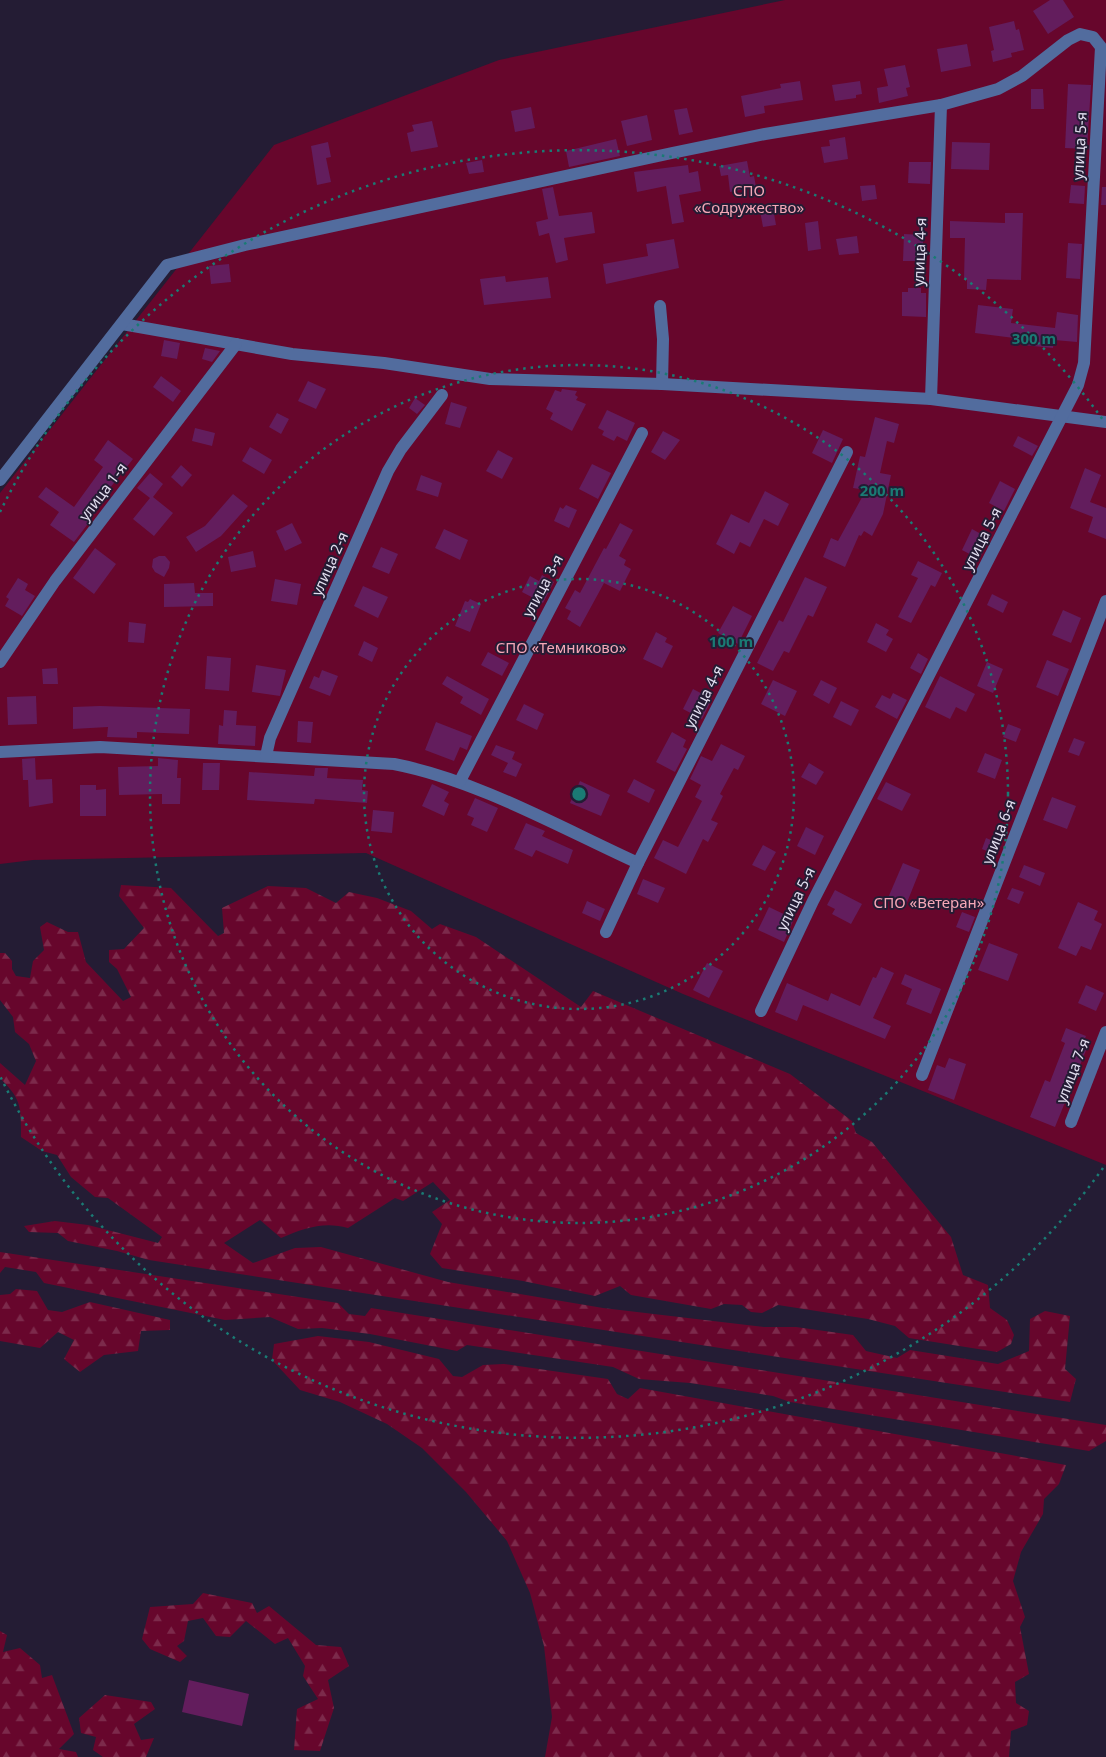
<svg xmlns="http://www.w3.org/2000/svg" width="1106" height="1757" font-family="'Noto Sans',sans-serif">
<defs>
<pattern id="forest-firs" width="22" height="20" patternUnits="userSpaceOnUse" patternTransform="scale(1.25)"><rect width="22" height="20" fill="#67062c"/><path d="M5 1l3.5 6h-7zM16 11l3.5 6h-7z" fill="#7c2a4b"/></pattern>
</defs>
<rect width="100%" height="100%" fill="#241c34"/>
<g fill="url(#forest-firs)">
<path d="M121,885l50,3 47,48 6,-3 -2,-25 46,-22 38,2 30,15 13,-11 28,6 34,13 21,18 8,-5 36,13 105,70 12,-16 197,83 62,47 4,12 16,9 79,95 12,38 25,10 2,23 17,12 7,15 -3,9 -14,8 -88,-14 -14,-12 -27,-7 -90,-14 -16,8 -11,-1 -9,-7 -18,-1 -13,5 -80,-14 -11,-9 -25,10 -72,-15 -81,-13 -12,-14 12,-30 -10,-12 18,-12 -17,-18 -30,19 -8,-3 -47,30c-24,-7 -44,0 -67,10l-21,-18 -36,23 29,20 42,-15 26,-1 127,35 155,26 161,19h32l57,8 13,16 31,7 13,-8 88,14 31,-13 1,-32 15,-8 25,5 -5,53 11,10 -6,23 -921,-142 -32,-9 -49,-10 -10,-8 -29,-1 -5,-6 31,-5 33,4 70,18 4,-6 -54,-39 -13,-1 -24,-20 -14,-22 -15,-4 -21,-14c0,-30 1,-37 -21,-59v-15l25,22 11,-24 -7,-17 -14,-12 -2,-15 -13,-17v-47h5l7,8v8l4,7 14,2 3,-17 11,-11 -4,-23 7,-5 21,10h10l8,30 37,39 8,-4 -14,-28 -8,-7v-12l15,-1 20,-21 -25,-32z"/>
<polygon points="0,1252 338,1303 349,1314 365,1316 371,1308 1106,1425 1106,1441 1089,1451 790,1402 773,1396 690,1383 639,1379 613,1367 467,1345 457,1351 370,1334 322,1328 298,1329 270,1317 225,1320 44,1283 36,1272 5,1267 0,1273"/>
<polygon points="16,1289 37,1291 48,1310 62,1312 90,1302 170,1320 170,1330 141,1331 138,1351 104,1355 80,1372 64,1359 74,1340 58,1332 40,1348 0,1341 0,1295 10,1294"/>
<polygon points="318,1336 369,1342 439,1359 453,1376 462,1377 483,1365 504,1364 608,1379 617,1394 628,1399 640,1388 1066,1465 1059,1484 1044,1499 1043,1514 1021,1552 1013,1581 1025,1617 1020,1627 1029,1674 1015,1682 1016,1703 1029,1711 1027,1725 1011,1731 1009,1757 545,1757 552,1717 544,1646 530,1593 507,1541 466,1492 422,1448 387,1424 340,1402 300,1390 272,1360 274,1344"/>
<polygon points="203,1593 252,1603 257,1613 269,1606 316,1645 341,1647 349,1666 328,1680 334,1708 320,1751 294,1750 297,1709 318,1699 303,1676 305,1666 288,1638 275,1644 246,1621 230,1637 216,1636 203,1618 188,1621 184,1641 177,1646 187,1656 180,1662 150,1649 142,1639 150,1607 193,1604"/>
<polygon points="0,1631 7,1635 3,1652 20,1648 40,1665 42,1678 52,1675 74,1734 59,1749 76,1752 78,1757 0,1757"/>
<polygon points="105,1695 151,1702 155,1709 134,1724 141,1740 154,1738 146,1757 103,1757 93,1750 96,1737 81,1733 79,1718"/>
</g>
<polygon fill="#67062c" points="785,0 1106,0 1106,1165 683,994 366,853 33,860 0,864 0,493 274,145 499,60"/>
<g fill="#631d5d">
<polygon points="1050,0 1063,0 1074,17 1048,34 1033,11"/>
<polygon points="1014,21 1016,30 1019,29 1024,50 1011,53 1012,57 993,62 991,51 994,50 989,27"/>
<polygon points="967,44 971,66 941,72 937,49"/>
<polygon points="905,65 910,87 906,88 908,96 879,103 877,88 888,86 884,69"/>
<polygon points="800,81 803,100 764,106 765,113 745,117 741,96 781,88 780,84"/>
<polygon points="860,81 862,94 856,95 856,98 835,101 832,85"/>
<polygon points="1068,84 1091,85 1087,149 1065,148"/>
<polygon points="1031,89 1043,89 1044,109 1031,109"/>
<polygon points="531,107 535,128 515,132 511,111"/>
<polygon points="687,108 693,132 679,135 674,110"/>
<polygon points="647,115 652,140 627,146 621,121"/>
<polygon points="432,121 438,147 411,152 407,133 414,131 412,125"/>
<polygon points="845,137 848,159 824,163 821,147 830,146 829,140"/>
<polygon points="616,139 620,156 569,167 566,151"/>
<polygon points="328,142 331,157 326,158 331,182 317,185 311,146"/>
<polygon points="952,142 990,143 989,170 951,169"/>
<polygon points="482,160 484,172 469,174 466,163"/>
<polygon points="747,161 750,177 754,176 756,187 730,192 728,175 721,176 719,166"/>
<polygon points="909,162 931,162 930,184 908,183"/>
<polygon points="688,165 689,173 698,171 701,191 679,195 684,222 672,224 666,186 637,192 634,172"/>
<polygon points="875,185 877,199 862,201 860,186"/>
<polygon points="1071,185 1085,186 1084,204 1069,203"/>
<polygon points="553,187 559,216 592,212 595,233 564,238 568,260 556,263 549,233 539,236 536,222 548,219 542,189"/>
<polygon points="1102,187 1106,187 1106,205 1101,205"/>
<polygon points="773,208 776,225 763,227 760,211"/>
<polygon points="1005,213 1023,213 1021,280 987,279 986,290 967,289 967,279 964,279 965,238 950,238 950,221 1005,223"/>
<polygon points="818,221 821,249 808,251 805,223"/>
<polygon points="904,234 923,235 923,261 903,261"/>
<polygon points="857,236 859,253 839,255 836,239"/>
<polygon points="674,239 679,268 606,284 603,264 648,256 646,244"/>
<polygon points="1068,243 1082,244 1080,279 1066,278"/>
<polygon points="229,264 231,282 211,284 209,266"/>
<polygon points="505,276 506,282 548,277 551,298 484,305 480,279"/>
<polygon points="908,288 921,288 921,293 926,293 926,317 902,316 902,292 908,292"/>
<polygon points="978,305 1013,309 1011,323 1055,328 1057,312 1078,315 1077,342 1054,340 1053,348 1023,345 1023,339 975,333"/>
<polygon points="164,340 180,343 177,359 161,356"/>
<polygon points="205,348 220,351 212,362 202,359"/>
<polygon points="161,376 181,391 173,402 153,387"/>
<polygon points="308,381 326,389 316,409 298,401"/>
<polygon points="562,389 577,391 575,395 578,397 576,400 586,404 572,431 550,419 553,413 546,409 555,390 561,392"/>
<polygon points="415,398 425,405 417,414 409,408"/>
<polygon points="451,402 467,407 460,428 445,424"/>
<polygon points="607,410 635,423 627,441 617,436 614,441 602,435 604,431 598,428"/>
<polygon points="277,413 289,419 281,434 269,427"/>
<polygon points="875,417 899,424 894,443 887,441 880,473 891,475 883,514 872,536 864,531 861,536 859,535 845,567 823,557 831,538 838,541 866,490 853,488 860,456 865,457"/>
<polygon points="195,428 215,433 212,446 192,441"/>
<polygon points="823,430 843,439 832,463 812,453"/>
<polygon points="663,431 680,440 665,460 651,452"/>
<polygon points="1018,436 1038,446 1032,456 1013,446"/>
<polygon points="108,440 133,459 86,518 89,520 87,525 74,542 50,525 59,512 38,497 46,487 74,507 103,467 94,460"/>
<polygon points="250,447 272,460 264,474 242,461"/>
<polygon points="498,450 513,458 502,479 486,471"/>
<polygon points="592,464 611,473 598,499 579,489"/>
<polygon points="181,465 192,475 182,487 171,477"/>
<polygon points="1085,468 1101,475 1090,502 1106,508 1106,539 1088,532 1093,517 1070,508"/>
<polygon points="150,473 163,484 153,497 173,513 154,536 133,519 150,498 137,488"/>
<polygon points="421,475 442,483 438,497 416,490"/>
<polygon points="1000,481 1015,489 1004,511 989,503"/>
<polygon points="765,491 789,504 778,526 764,519 750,547 740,542 734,554 716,544 731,514 749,523"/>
<polygon points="233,494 248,506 221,536 196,552 186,537 205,526"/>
<polygon points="566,505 577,510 569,528 554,521 560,507 563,509"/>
<polygon points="292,523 302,543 285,551 276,531"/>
<polygon points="620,523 633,530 619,556 626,560 624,565 631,569 620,591 604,583 580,627 567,619 571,611 565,608 575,590 580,593 604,548 606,549"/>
<polygon points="444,529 468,540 460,560 435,548"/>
<polygon points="972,529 990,539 979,559 962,550"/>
<polygon points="381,547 398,554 389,574 372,567"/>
<polygon points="95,548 116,564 94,594 73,578"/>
<polygon points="253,551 256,567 231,572 228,557"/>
<polygon points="159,556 165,556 170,562 169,568 164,577 155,572 152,567 153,559"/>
<polygon points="918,561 942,573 935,587 931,585 911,623 898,617 918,578 911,575"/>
<polygon points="542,575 554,582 543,603 522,592 530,576 539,581"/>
<polygon points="805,577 827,587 813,617 808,615 789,653 784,651 773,671 757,663 779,620 783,622"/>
<polygon points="18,578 28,584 25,590 35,596 22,616 5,606 9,599 6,597"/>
<polygon points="275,579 301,584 297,605 271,601"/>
<polygon points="194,583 195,593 213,593 213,606 164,607 164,584"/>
<polygon points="363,586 388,597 378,618 354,606"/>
<polygon points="992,594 1008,602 1003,613 987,605"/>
<polygon points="470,599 481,604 470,632 455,626 465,601 468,602"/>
<polygon points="733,606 752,616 738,644 718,633"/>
<polygon points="1063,610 1081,618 1071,643 1052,635"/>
<polygon points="129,622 146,624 144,643 128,642"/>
<polygon points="876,623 889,630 886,635 893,639 886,652 867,642"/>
<polygon points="656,632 667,638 665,642 673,646 662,668 643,659"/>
<polygon points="364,641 378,648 372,662 358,655"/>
<polygon points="488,652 509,663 502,676 481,665"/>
<polygon points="918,653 928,659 921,674 910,668"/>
<polygon points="207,656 231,658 229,691 205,689"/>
<polygon points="1047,660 1069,669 1058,696 1036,687"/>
<polygon points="987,662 1003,669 993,693 977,686"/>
<polygon points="256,665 286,670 280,696 252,692"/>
<polygon points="57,668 58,684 43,684 42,669"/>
<polygon points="322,670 338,676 330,696 309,688 314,676 319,678"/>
<polygon points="447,676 489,699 481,715 460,703 463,697 442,684"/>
<polygon points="940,676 975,694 966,712 956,707 950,719 925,707"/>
<polygon points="773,680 797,691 785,716 761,704"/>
<polygon points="821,680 837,688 829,704 813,695"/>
<polygon points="693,689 712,699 702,719 683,709"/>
<polygon points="893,693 907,700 897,719 875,707 882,695 890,699"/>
<polygon points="36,696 37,724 8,725 7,697"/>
<polygon points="841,701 859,710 851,726 833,717"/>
<polygon points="524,704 544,714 537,730 516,720"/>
<polygon points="100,706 190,709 189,734 137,732 137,738 107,737 108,727 73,729 73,707"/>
<polygon points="224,710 237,711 236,725 256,726 255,746 218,744 219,725 223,726"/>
<polygon points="298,721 313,722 311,743 297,742"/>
<polygon points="436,722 472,736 467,750 460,747 454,761 425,750"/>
<polygon points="1008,724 1021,729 1016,742 1003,737"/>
<polygon points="672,732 686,740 683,747 687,749 675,772 656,762"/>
<polygon points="1074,738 1085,742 1079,756 1068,752"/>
<polygon points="721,744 745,756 738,770 734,768 720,794 723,796 711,820 718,823 708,842 703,839 686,874 654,858 663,840 678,847 702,801 695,797 701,785 690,779 701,756 712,761"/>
<polygon points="496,745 515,752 512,759 522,764 516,777 503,772 508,763 491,755"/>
<polygon points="985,753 1002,760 995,779 977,772"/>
<polygon points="35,758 36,780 23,780 22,759"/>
<polygon points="158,758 178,760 177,778 181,778 180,804 162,804 162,794 119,795 118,767 158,766"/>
<polygon points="203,763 220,763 219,790 202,790"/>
<polygon points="809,763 824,772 816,785 801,777"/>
<polygon points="315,768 328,768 327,778 363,780 362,790 368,791 367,803 315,799 314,804 247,800 249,772 314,776"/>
<polygon points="52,779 53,803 29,807 28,780"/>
<polygon points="634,779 655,790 649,803 627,792"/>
<polygon points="580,781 610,795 601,816 570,803"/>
<polygon points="886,782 911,794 902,811 877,799"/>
<polygon points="432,784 449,792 444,801 449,804 444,816 422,806"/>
<polygon points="80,785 96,785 96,790 106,789 106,816 80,816"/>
<polygon points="1052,797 1076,806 1067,829 1043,820"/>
<polygon points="475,798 498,808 487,832 471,825 474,818 467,815"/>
<polygon points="373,810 394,812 392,833 371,831"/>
<polygon points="526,823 545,831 542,836 573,850 568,864 536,850 532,857 514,849"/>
<polygon points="806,827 824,836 815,855 797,846"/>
<polygon points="986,838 1001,844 997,855 982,849"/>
<polygon points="763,845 776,852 765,871 752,865"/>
<polygon points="903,863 920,870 906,905 888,898"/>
<polygon points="1024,865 1045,873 1040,886 1019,877"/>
<polygon points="643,879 665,888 658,903 637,894"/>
<polygon points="1012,888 1024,892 1019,904 1007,899"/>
<polygon points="835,890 862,904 851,924 832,914 835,909 827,905"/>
<polygon points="587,901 605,909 600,921 582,913"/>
<polygon points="1078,902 1098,911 1094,920 1102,924 1091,950 1081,946 1076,956 1058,948"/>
<polygon points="769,907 794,919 784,942 758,930"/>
<polygon points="962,912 975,917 969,932 956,927"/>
<polygon points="989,943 1018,954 1008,981 978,970"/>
<polygon points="707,963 723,971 709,998 693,990"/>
<polygon points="881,967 894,973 873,1018 891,1026 885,1039 803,1005 797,1021 775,1012 787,983 828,1001 831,993 860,1006 873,977 876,978"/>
<polygon points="905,974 941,989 931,1014 906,1004 912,989 901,984"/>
<polygon points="1086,985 1104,993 1096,1011 1078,1003"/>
<polygon points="1066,1028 1086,1036 1082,1046 1087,1048 1055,1127 1030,1117 1045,1080 1050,1082 1065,1043 1061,1041"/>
<polygon points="949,1058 966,1064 954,1100 928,1090 937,1065 945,1068"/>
<polygon points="189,1680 249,1694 242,1726 182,1712"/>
</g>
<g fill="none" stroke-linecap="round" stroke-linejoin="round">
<g stroke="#526c9e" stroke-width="12">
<polyline points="660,306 663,339 662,384"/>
<polyline points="122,324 292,354 384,363 490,379 662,384 931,399 1106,422"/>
<polyline points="931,399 941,105"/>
<polyline points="0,480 167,265 245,245 672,153 765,134 941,105 998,89 1022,76 1068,40 1080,34 1093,37 1101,47 1084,363 1078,385 813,901 761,1011"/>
<polyline points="0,662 55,581 236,344"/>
<path d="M0,752l100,-5 294,17c83,16 167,64 244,99"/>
<polyline points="266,756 270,738 388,471 401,449 442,395"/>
<polyline points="460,781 642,433"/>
<polyline points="606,932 638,863 847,452"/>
<polyline points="922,1075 1106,601"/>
<polyline points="1071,1122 1106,1032"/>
</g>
</g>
<g fill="none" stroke="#1a7b74" stroke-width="2.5" stroke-dasharray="2.5 5">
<circle cx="579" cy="794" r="215"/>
<circle cx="579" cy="794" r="429"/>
<path d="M1103 1168A644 644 0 0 1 0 1076M0 512A644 644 0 0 1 1103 420"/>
</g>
<g text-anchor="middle" stroke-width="4" stroke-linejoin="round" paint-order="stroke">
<g font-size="15" fill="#e2deef" stroke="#241c34">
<text transform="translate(1080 146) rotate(-87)" y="5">улица 5-я</text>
<text transform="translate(920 252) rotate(-88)" y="5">улица 4-я</text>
<text transform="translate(103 492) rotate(-53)" y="5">улица 1-я</text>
<text transform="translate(982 539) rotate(-63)" y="5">улица 5-я</text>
<text transform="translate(330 564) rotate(-66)" y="5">улица 2-я</text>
<text transform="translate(543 586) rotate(-62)" y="5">улица 3-я</text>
<text transform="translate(704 697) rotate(-63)" y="5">улица 4-я</text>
<text transform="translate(999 832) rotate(-69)" y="5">улица 6-я</text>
<text transform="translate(796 899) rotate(-64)" y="5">улица 5-я</text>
<text transform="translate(1073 1071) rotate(-69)" y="5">улица 7-я</text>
</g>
<g font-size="15" fill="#f6a7b7" stroke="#241c34">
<text x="749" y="196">СПО<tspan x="749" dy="17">«Содружество»</tspan></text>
<text x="561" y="653">СПО «Темниково»</text>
<text x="929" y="908">СПО «Ветеран»</text>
</g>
</g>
<circle cx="579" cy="794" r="8" fill="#1a7b74" stroke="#241c34" stroke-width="2.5"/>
<g font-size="15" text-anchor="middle" font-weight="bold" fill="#1a7b74" stroke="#241c34" stroke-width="4" stroke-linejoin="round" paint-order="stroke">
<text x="1034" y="344">300 m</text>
<text x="882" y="496">200 m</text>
<text x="731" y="647">100 m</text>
</g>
</svg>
